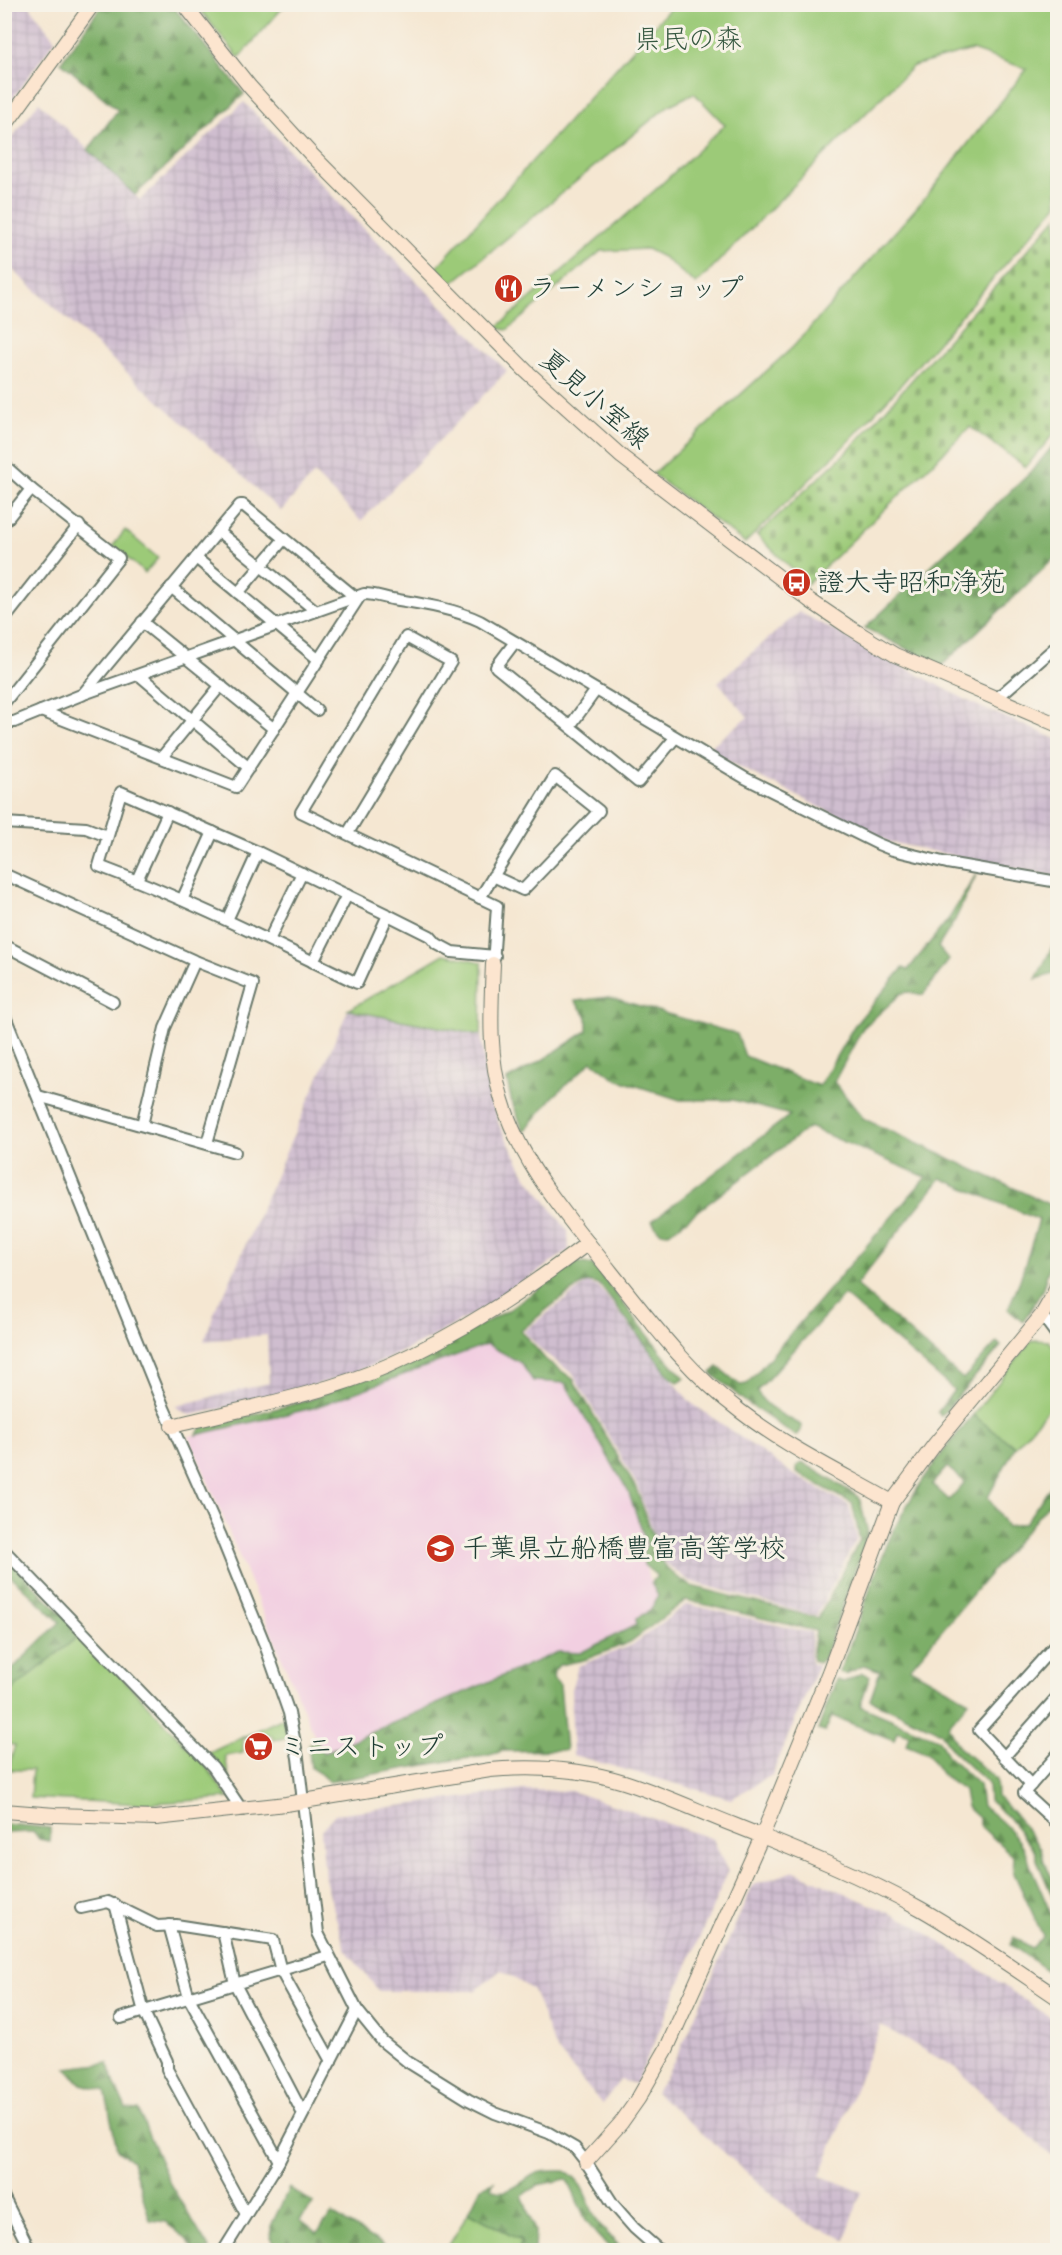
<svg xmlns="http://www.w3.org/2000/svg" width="1062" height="2255" font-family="'Indie Flower','Klee One',sans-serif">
<defs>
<pattern id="industrial-grid" width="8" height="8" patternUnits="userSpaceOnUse" patternTransform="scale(1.5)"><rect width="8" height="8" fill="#cfbdcf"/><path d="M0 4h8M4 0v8" fill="none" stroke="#b1a3b2"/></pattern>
<pattern id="forest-firs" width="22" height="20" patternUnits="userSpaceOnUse" patternTransform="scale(1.5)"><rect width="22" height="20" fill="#7dae68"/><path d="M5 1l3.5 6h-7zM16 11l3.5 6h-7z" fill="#668f56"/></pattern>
<pattern id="cemetery-stones" width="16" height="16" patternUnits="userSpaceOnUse" patternTransform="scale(1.5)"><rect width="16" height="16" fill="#9cca78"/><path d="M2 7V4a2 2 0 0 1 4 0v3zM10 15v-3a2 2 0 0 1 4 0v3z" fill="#7fa563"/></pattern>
</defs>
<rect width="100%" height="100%" fill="#f7f3e8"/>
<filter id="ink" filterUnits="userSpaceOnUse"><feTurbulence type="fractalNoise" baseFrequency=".0167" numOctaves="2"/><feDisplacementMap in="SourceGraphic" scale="12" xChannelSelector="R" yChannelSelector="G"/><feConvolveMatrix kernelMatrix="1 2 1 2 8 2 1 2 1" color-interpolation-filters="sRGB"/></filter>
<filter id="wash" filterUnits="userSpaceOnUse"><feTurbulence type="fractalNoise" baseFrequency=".008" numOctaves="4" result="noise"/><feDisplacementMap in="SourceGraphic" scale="24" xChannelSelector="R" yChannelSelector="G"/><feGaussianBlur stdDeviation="1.35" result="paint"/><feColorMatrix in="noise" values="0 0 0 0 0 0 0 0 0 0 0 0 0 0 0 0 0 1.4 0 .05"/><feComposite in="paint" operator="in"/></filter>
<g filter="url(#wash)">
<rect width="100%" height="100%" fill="#f5e7d2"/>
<polygon fill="#f2cfe1" points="487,1344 521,1363 533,1381 565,1383 628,1491 647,1545 644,1565 658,1596 656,1603 650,1611 636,1618 637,1625 580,1653 558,1652 322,1754 189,1436 313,1408"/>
<g fill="url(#industrial-grid)">
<polygon points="5,4 29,5 55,40 5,109"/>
<polygon points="39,102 140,200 244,102 353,218 507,371 361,521 314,474 281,511 5,263 5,147"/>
<polygon points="799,612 978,706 1057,739 1057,877 889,842 706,750 748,717 718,682"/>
<polygon points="348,1010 481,1035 486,1080 499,1125 525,1174 568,1231 569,1250 498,1300 430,1338 383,1361 339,1378 307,1387 243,1404 190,1415 175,1406 269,1383 267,1335 204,1341 219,1300 225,1292"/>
<polygon points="587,1283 599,1287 690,1402 793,1474 849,1505 857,1538 816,1616 689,1581 663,1561 637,1485 573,1374 542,1351 524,1331"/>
<polygon points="687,1604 812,1633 810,1660 812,1664 818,1665 772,1775 731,1799 573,1755 571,1690 578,1666 632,1645"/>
<polygon points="523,1790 571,1791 713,1839 728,1872 636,2084 620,2080 602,2104 555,2048 533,1990 501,1970 475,1991 379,1991 345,1949 325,1879 321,1830 335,1814"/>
<polygon points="795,1871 912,1923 1057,2022 1057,2161 954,2067 881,2025 820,2176 861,2191 846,2239 804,2222 656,2093 679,2052 753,1885"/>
</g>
<g fill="#9cca78" stroke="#5e8456" stroke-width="1.5">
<polygon points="196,5 285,5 239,58"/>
<polygon points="673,5 1057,5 1057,205 898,388 845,445 745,543 653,474 793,347 925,198 1027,69 972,50 913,66 696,284 663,257 647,249 601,251 507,330 496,328 654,191 725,125 694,93 668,106 451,284 436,268"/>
<polygon points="125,530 158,558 145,573 113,546"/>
<polygon points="444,954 482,962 481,1035 348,1010"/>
<polygon points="1035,1340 1049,1341 1057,1352 1057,1399 1015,1447 973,1415 1030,1342"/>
<polygon points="81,1634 208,1769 228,1798 139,1804 30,1798 32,1770 8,1770 15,1745 5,1744 5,1696"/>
<polygon points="283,1718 287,1738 273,1740 272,1735 243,1738 243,1753 225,1756 229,1777 209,1753"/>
<polygon points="469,2212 521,2241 519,2250 446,2250"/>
</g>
<g fill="url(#forest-firs)" stroke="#4e764e" stroke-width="1.5" fill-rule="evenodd">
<polygon points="102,5 172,5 244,94 135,195 88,150 118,110 61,62"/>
<polygon points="1057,441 1057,556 941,666 865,628 1029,474"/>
<path d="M977,873l-22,47 -17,27 11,13 -26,35 -14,-3 -7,1 -39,35 -29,54 30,37 193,89v33l-15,50 -19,31 -15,-13 12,-29 19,-60 -98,-42 -85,107 107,94 34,-37 4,4 -60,70 -3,-4 16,-22 -110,-95 -87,96c8,17 28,25 44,34v4l-5,7 -49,-33 -36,-30 7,-6 22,18 7,-1 179,-207 -117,-50 -140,106c-10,0 -13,-4 -17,-12l138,-106 -57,-15h-53l-64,-21 -24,-18 -39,36 -29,35 -13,-33 -4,-19 37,-21 43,-28v-14l-12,-16 34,-4 128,37 8,22 74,30 35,-60 49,-58 5,2 42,-53z"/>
<polygon points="1057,937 1057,973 1036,979"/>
<path d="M577,1262l16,3 74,94 18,19 -7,4 -8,-5 -70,-92 -13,-3c-24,13 -45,31 -66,49l25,29 27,19 63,109 27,76 14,13 14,9 127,32 42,-78 -8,-37 -55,-30v-7l5,-4 57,35 9,36 -44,125 -5,5 -6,-2 -1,-5 4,-25 -130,-31 -56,42 -46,18 -25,5 -5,6 -1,7 7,7 6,65 -63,1 -17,5 -32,4 -125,22 -5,-6 -13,-8 -3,-24 9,-3 6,12 235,-101 22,1 56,-28v-7l14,-7 8,-15 -7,-13 6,-7 -13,-11 -1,-14 4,-6 -19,-54 -63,-108 -32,-2 -12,-18 -34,-19 -174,64 -117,27 6,-8 108,-27 159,-69 38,-20z"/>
<path d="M973,1415l42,32 -27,50 19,30 18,-4 26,-37 4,-3 2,1v10l-147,174 59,33 -21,25 10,20 38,33 1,18 15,14 29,37 3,14 13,25v20l-19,-44 -3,-12 -28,-35 -18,-15 -1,-17 -37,-35 -10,-17 -71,-32 10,-29 -15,-6 -19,9 -7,-2c19,-44 32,-91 51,-134 21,-45 51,-86 83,-123zM947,1467l18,15 -16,18 -17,-16z"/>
<polygon points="5,1555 81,1634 5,1696 5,1676 60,1622 5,1571"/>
<path d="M862,1673l8,3 -10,30 78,33 9,16 32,30 3,21c20,14 42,34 48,59l27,63v50l-47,-34 4,-7 18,11 11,-12 -30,-65 1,-14 -35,-32v-7l-12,-11 -3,-16 -22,-16 -14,-21 -22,-9 3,-10 -12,-4 -3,9 -62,-24 -7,16 -7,-2 18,-50 8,2z"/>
<polygon points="5,1824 50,1828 50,1841 39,1839 34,1832 5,1833"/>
<polygon points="108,2063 115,2085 126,2109 138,2110 170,2184 210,2250 194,2250 187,2240 166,2222 150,2220 132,2161 117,2149 105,2090 81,2084 66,2068"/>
<path d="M565,2171c20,9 22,34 33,51 6,9 14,17 22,24l-2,4h-5c-12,-9 -24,-23 -30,-36 -7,-13 -8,-22 -17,-35l-28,6 -16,10 13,36 -1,19h-15l2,-9 -52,-29 12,-25 13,-5 -3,6c15,12 32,-9 46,-15 9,-3 19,-2 28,-2z"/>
<polygon points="289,2188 314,2203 300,2220 317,2233 332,2214 393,2250 278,2250 271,2237 271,2226"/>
</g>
<polygon fill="url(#cemetery-stones)" stroke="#5e8456" stroke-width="1.5" points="1057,217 1057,430 1026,467 970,427 807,584 757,535 852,447"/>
</g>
<g filter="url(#ink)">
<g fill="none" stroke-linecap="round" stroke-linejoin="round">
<defs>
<g id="street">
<polyline points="4,465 31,489"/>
<polyline points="4,523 31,489 119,558 4,703"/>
<polyline points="218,531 316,611"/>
<polyline points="196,558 319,660"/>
<polyline points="171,587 317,710"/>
<polyline points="238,593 284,539"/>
<polyline points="4,620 79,525"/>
<polyline points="142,622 274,729"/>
<polyline points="515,642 496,667 638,782 675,738"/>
<polyline points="139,675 249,768"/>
<polyline points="82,695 240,505 243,505 355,597"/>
<polyline points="996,699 1058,645"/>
<polyline points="41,711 236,787 360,596"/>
<path d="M4,722h10l67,-27 283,-101c10,0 18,3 28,5 30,5 60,9 88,22l265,157 133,66 15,6 54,13 111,19"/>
<polyline points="570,726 596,690"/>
<polyline points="162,757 221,685"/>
<path d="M121,792l137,60 130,63 -31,68c-85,-41 -170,-84 -258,-117z"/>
<polyline points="4,823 86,828 107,836"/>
<polyline points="348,833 451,662 406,637 301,812 497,906 493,964"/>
<polyline points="4,874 195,961 253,984 207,1143"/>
<polyline points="137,880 168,812"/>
<polyline points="480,898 555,776 599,811 523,890 493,876"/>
<polyline points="182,900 213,832"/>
<polyline points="388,915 430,936 437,944 452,952 495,956"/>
<polyline points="227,920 258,852"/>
<polyline points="269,940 302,873"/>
<polyline points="4,945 113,1002"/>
<polyline points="313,962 347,895"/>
<polyline points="4,1014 164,1408 220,1534 265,1645 289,1713 298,1758 318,1933 357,2010 382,2041 408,2062 469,2100 495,2113 549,2133 575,2148 586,2162 613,2204 634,2228 659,2250"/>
<polyline points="38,1096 235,1152"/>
<polyline points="142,1125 165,1028 195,961"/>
<polyline points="1042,1315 1058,1337"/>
<polyline points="4,1550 213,1767 242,1810"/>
<polyline points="1058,1754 1024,1793 1058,1824"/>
<polyline points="1004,1757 1058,1696"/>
<polyline points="1031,1785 979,1730 1058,1642"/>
<polyline points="115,1904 144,2012 167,2061 167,2069 246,2214"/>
<polyline points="81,1908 108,1902 157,1926 176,1925 273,1940 281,1971 331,2061"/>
<polyline points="169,1925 189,1998 279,2161"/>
<polyline points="223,1932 235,1984 303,2114"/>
<polyline points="121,2018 328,1956"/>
<polyline points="4,2198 30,2250"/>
<polyline points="224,2250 278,2163 357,2010"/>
</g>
<g id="secondary">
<polyline points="184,4 250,87 310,153 526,371 622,457 809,600 849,627 895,655 1058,725"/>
<polyline points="4,127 93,4"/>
<path d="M493,964c-2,46 -5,91 9,136 19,65 67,119 109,172 40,50 77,100 129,139 47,36 101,62 152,91"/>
<path d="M172,1426c72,-18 146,-30 215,-60 73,-32 137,-75 201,-123"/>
<path d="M4,1811l51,4 101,3 130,-14 204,-34c45,-4 91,-1 134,12 38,12 74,29 110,43 63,25 128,51 187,84 47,27 91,58 137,89"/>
<polyline points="586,2162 621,2123 638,2099 666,2050 762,1836 829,1672 892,1502 935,1444 1042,1315 1054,1294 1058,1283"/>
</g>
</defs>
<use href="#street" stroke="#6a786b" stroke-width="14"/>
<use href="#secondary" stroke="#6a786b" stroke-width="16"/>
<use href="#street" stroke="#fff" stroke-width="10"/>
<use href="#secondary" stroke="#fce5cf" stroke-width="14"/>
</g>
</g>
<defs>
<symbol id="restaurant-disc" viewBox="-11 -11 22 22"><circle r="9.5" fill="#c8321e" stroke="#f7f3e8"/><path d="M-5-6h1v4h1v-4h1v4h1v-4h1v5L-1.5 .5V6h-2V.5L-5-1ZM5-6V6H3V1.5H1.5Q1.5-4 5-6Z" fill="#fff"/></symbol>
<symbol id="bus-disc" viewBox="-11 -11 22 22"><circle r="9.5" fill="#c8321e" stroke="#f7f3e8"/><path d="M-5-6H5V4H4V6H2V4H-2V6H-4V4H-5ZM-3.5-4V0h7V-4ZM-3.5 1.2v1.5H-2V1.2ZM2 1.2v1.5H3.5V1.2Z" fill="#fff"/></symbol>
<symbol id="school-disc" viewBox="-11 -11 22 22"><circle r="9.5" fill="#c8321e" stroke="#f7f3e8"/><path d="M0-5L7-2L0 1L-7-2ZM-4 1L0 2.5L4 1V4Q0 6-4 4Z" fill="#fff"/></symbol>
<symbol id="supermarket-disc" viewBox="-11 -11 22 22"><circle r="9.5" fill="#c8321e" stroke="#f7f3e8"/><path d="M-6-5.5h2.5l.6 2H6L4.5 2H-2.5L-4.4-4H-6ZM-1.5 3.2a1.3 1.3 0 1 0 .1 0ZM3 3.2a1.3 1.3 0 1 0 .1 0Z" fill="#fff"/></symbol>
</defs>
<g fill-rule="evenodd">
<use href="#restaurant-disc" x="492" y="272" width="33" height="33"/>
<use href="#bus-disc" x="780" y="566" width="33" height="33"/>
<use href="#school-disc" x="424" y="1532" width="33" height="33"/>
<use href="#supermarket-disc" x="242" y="1730" width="33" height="33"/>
</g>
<g text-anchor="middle" stroke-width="6" stroke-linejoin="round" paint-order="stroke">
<g font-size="27" fill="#385942" stroke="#f7f3e8">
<text x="688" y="48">県民の森</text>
</g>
<g font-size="27" fill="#1f3d34" stroke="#f7f3e8" text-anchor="start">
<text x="529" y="297">ラーメンショップ</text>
<text x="817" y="591">證大寺昭和浄苑</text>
<text x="462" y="1557">千葉県立船橋豊富高等学校</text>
<text x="279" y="1755">ミニストップ</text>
</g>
<g font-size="27" fill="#1f3d34" stroke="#f7f3e8">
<text transform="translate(595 399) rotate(41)" y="9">夏見小室線</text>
</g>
</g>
<rect width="1062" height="2255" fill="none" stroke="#f7f3e8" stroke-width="24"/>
</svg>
